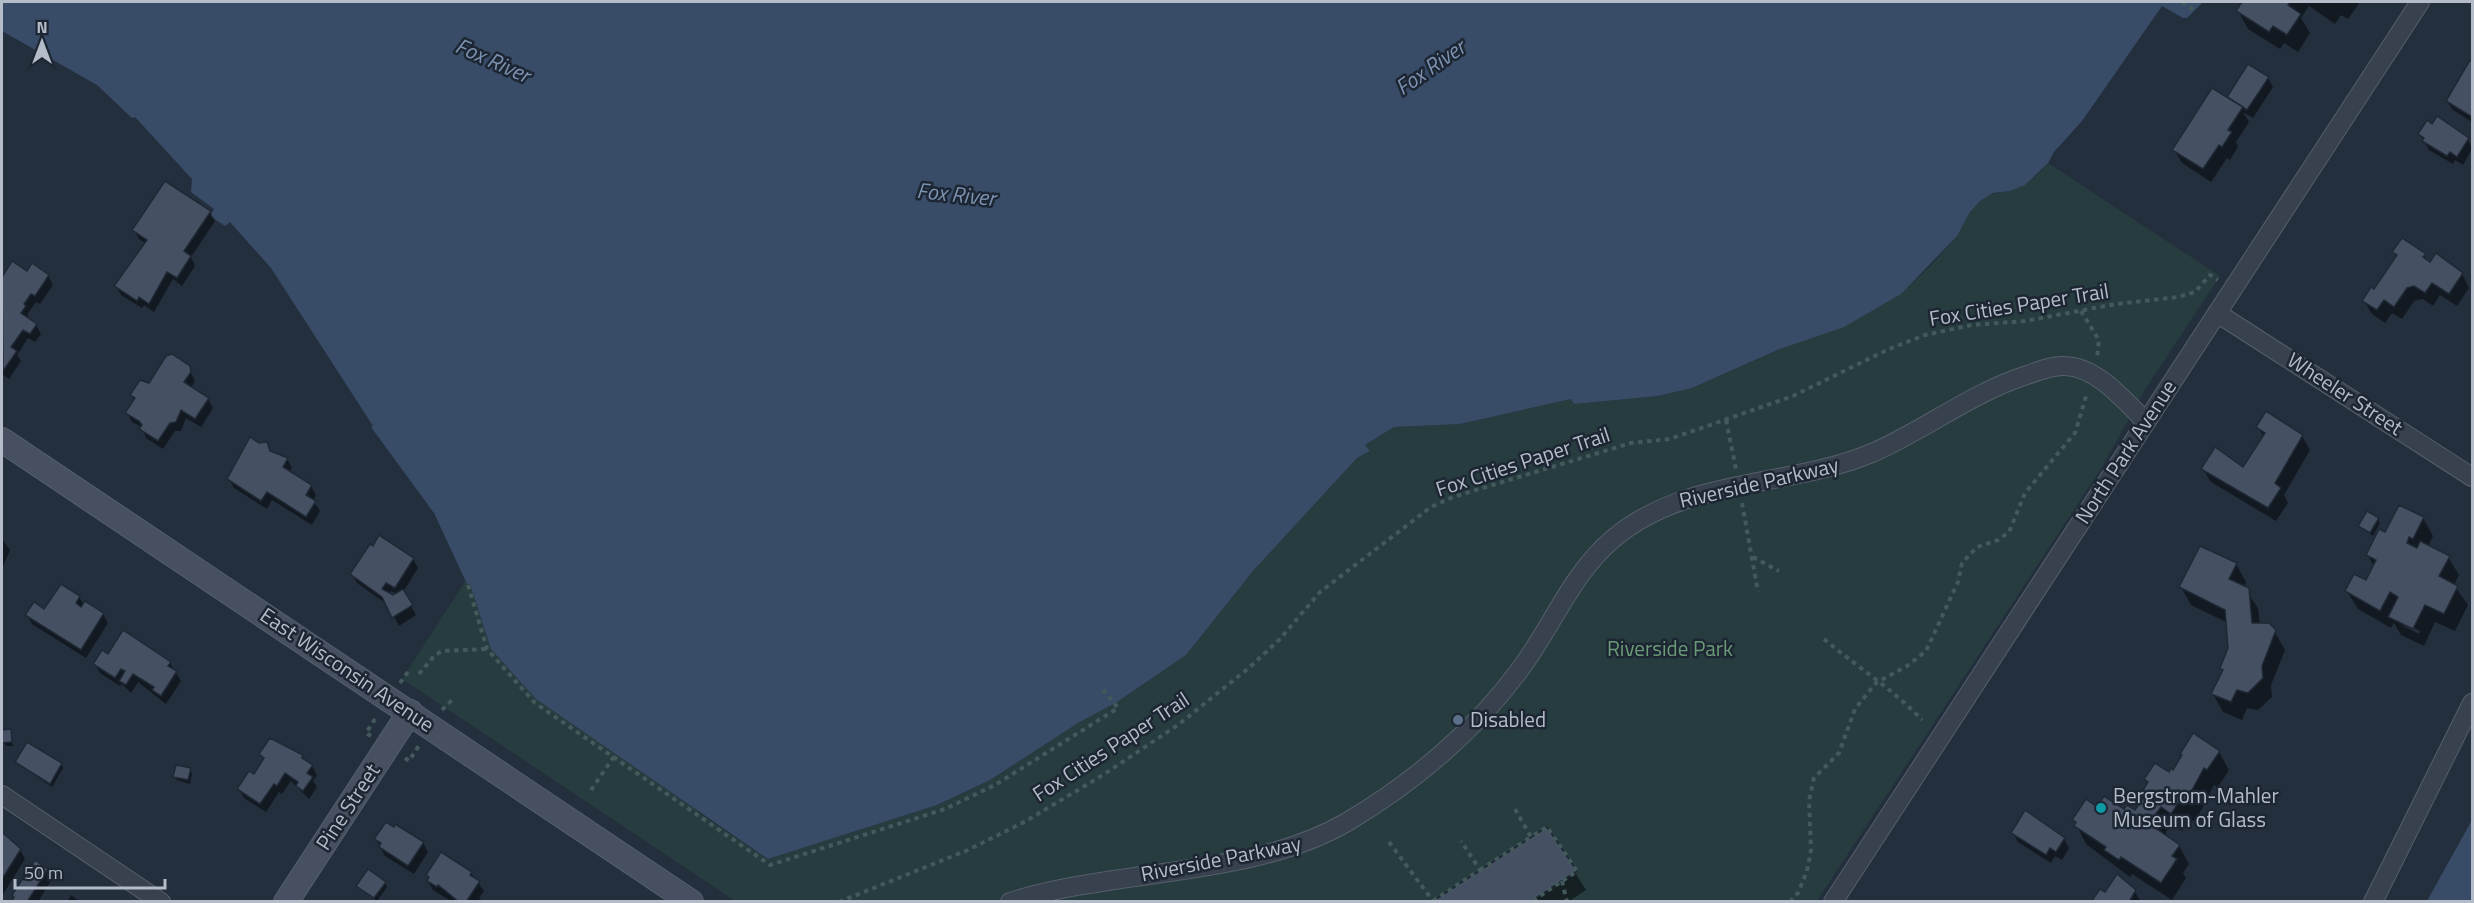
<svg xmlns="http://www.w3.org/2000/svg" width="2474" height="903" font-family="'Titillium Web',sans-serif">
<rect width="100%" height="100%" fill="#242f3e"/>
<path fill="#263c3f" d="M2048,163l172,113 -74,112 -44,79 -285,434h-1082l-333,-222 64,-99 236,235 66,44 169,-54 53,-25 88,-57 39,-21 69,-47 67,-84 104,-113 12,-7 -4,-6 29,-18 66,-3 111,-25 3,5 84,-8 34,-8 192,-84c22,-13 59,-48 73,-70 8,-12 13,-25 24,-34 14,-10 29,-6 43,-15 9,-5 17,-15 24,-22z"/>
<g fill="#394c67">
<polygon points="2,2 2201,2 2202,3 2187,18 2183,18 2162,6 2082,121 2054,152 2048,163 2025,185 2010,191 1993,193 1980,201 1970,212 1957,236 1901,294 1844,327 1780,349 1692,388 1658,396 1574,404 1571,399 1460,424 1394,427 1365,445 1370,451 1357,458 1253,571 1186,655 1117,702 1078,723 990,780 937,805 768,859 536,699 491,649 470,584 467,584 434,513 371,427 373,426 271,268 230,222 225,226 210,216 214,209 191,192 192,179 135,117 132,118 97,85 2,31"/>
<polygon points="2472,820 2472,901 2427,901"/>
</g>
<g fill="#0007" fill-rule="evenodd">
<polygon points="2244,2 2360,2 2348,19 2341,15 2335,24 2309,6 2301,18 2310,33 2298,52 2284,43 2280,49 2248,29 2238,11"/>
<polygon points="2470,62 2472,64 2472,122 2453,110 2447,101"/>
<polygon points="2268,78 2273,87 2253,118 2243,112 2249,122 2236,142 2238,147 2230,160 2227,158 2211,182 2182,163 2174,150 2232,102 2229,97"/>
<polygon points="2420,134 2468,139 2472,149 2463,165 2455,160 2453,164 2429,150"/>
<polygon points="210,212 215,221 191,257 195,266 182,286 173,279 154,312 144,305 142,308 121,295 116,286 146,244 139,239 134,230"/>
<polygon points="2394,252 2424,255 2430,265 2462,274 2469,288 2457,306 2440,295 2433,306 2423,299 2414,301 2402,319 2392,313 2385,323 2372,314 2364,301 2375,291 2397,257"/>
<polygon points="13,263 27,273 48,276 53,285 40,304 36,302 28,313 28,319 36,325 41,334 35,342 28,338 17,355 21,361 9,379 2,374 2,280"/>
<polygon points="188,367 195,381 191,388 208,399 213,408 201,427 186,418 181,431 175,431 163,449 146,438 142,427 132,422 127,413 135,401 132,395"/>
<polygon points="2258,427 2302,436 2310,450 2284,495 2288,503 2276,521 2211,482 2203,469 2243,469 2264,437"/>
<polygon points="250,439 271,453 287,459 292,468 289,472 311,486 316,495 313,501 320,511 312,525 272,500 267,509 234,488 229,479"/>
<path d="M2423,518l10,18 -5,11 20,10 11,18 -5,10 14,20 -13,26 -20,-9 -11,24 -23,-11 -7,-12 -3,5 -33,-19 -11,-18 20,-9 7,-15 -6,-12 18,-21zM2403,622l17,9 -1,3 -16,-8z"/>
<polygon points="2378,519 2380,523 2373,536 2360,526"/>
<polygon points="2,539 10,550 2,569"/>
<path d="M413,559l5,9 -15,24 13,23 -17,11 -11,-21 -31,-22 -5,-9zM391,591l6,3 -4,3 -4,-3z"/>
<polygon points="2236,564 2246,582 2244,588 2258,608 2260,625 2274,631 2285,650 2271,685 2272,697 2258,710 2247,708 2242,720 2223,712 2213,694 2223,672 2221,668 2230,648 2228,623 2191,605 2181,587"/>
<polygon points="79,597 84,605 103,614 108,623 86,658 32,624 27,615 45,611"/>
<polygon points="109,656 170,663 181,681 166,704 138,682 131,693 122,684 120,686 100,673 95,664"/>
<polygon points="10,731 13,746 6,746 4,742"/>
<polygon points="270,740 290,748 312,766 317,775 313,781 317,787 309,799 291,781 282,794 279,792 266,812 244,798 239,789 254,776 264,760 261,754"/>
<polygon points="2219,752 2229,770 2218,787 2214,785 2195,822 2190,819 2182,831 2171,824 2166,832 2168,839 2179,846 2189,864 2183,873 2186,878 2172,900 2132,874 2130,877 2086,844 2074,820 2098,809 2136,812 2147,795 2144,790 2148,784 2145,779 2174,772"/>
<polygon points="16,762 61,764 63,768 52,787"/>
<polygon points="190,770 192,774 190,784 177,780 175,776"/>
<polygon points="1547,829 1586,890 1568,902 1435,901"/>
<polygon points="2013,833 2064,839 2069,848 2062,860 2055,856 2051,863 2018,842"/>
<polygon points="2,835 20,850 25,859 2,896"/>
<polygon points="376,839 423,843 428,852 414,874 385,856"/>
<polygon points="47,870 52,879 38,902 13,902"/>
<polygon points="471,873 484,891 479,898 484,902 452,902 433,890 428,881"/>
<polygon points="2117,876 2130,884 2141,902 2093,902 2105,894"/>
<polygon points="385,883 387,887 377,901 358,886"/>
<polygon points="71,895 81,902 67,902"/>
</g>
<g fill="#455162" stroke="#1f2835" stroke-width="1.5">
<polygon points="2242,2 2290,2 2288,5 2301,14 2287,35 2273,26 2269,32 2236,11"/>
<polygon points="2470,60 2472,62 2472,117 2446,101"/>
<polygon points="2248,64 2269,77 2247,110 2227,97"/>
<polygon points="2212,88 2243,107 2228,130 2232,132 2222,147 2219,145 2203,169 2172,150"/>
<polygon points="2437,116 2469,138 2457,157 2450,152 2447,156 2422,141 2424,138 2418,134 2427,120 2432,124"/>
<polygon points="165,181 211,211 184,251 191,256 177,278 167,272 149,304 139,297 137,301 114,286 147,240 132,230"/>
<polygon points="2402,238 2426,254 2423,257 2430,262 2436,253 2463,273 2449,294 2432,283 2425,293 2414,286 2407,288 2394,307 2384,300 2377,310 2362,301 2371,287 2374,289 2397,255 2392,252"/>
<polygon points="12,261 27,271 32,263 49,275 35,296 31,294 24,304 26,306 21,313 37,324 30,334 23,330 11,347 17,351 3,371 2,277"/>
<polygon points="172,354 190,366 191,372 184,382 209,398 195,419 181,410 176,422 170,423 158,441 139,429 142,425 139,421 125,413 135,398 130,395 140,380 149,383 166,356"/>
<polygon points="2266,411 2303,435 2275,483 2281,488 2268,508 2201,469 2215,447 2243,467 2265,433 2256,427"/>
<polygon points="250,437 259,443 267,442 270,451 288,458 283,467 312,485 306,495 316,501 306,517 267,492 261,501 227,479"/>
<polygon points="2399,505 2424,517 2413,539 2409,537 2407,543 2417,548 2420,541 2450,556 2439,576 2458,586 2444,614 2425,605 2413,629 2388,617 2398,597 2390,592 2380,611 2345,591 2354,574 2366,580 2376,560 2366,555 2379,529 2385,532"/>
<polygon points="2367,511 2379,518 2370,533 2358,526"/>
<polygon points="379,535 414,558 395,588 386,583 382,589 393,595 403,589 413,605 392,618 382,597 350,574 370,544 373,546"/>
<polygon points="2200,546 2237,563 2229,579 2249,588 2252,623 2269,623 2276,630 2262,666 2263,678 2248,693 2237,690 2231,702 2211,694 2223,670 2220,668 2228,648 2225,610 2179,587"/>
<polygon points="61,584 80,596 76,603 81,607 85,601 104,613 81,650 25,615 34,602 44,609"/>
<polygon points="123,630 171,662 168,666 177,671 161,696 152,690 154,687 133,674 126,685 119,681 125,671 121,669 115,678 93,664 102,650 108,654"/>
<polygon points="11,729 12,742 2,743 2,730"/>
<polygon points="2193,733 2220,751 2207,770 2204,768 2184,805 2179,802 2171,814 2161,807 2155,815 2160,818 2154,827 2180,845 2172,856 2177,859 2161,883 2121,857 2119,860 2104,850 2106,847 2074,826 2076,822 2072,820 2086,799 2097,807 2104,796 2124,809 2127,805 2135,810 2147,793 2143,790 2148,782 2144,779 2155,763 2169,772 2171,768 2173,770 2182,755 2180,754"/>
<polygon points="270,738 303,755 302,758 313,765 307,773 313,777 303,791 296,786 298,782 285,773 277,786 274,784 260,804 237,789 249,771 254,774 264,758 259,754"/>
<polygon points="27,742 62,763 50,784 15,762"/>
<polygon points="176,765 191,768 188,780 173,777"/>
<polygon points="2025,810 2065,838 2056,852 2050,848 2046,855 2011,833"/>
<polygon points="386,822 394,827 395,824 424,842 408,866 379,847 381,843 374,839"/>
<polygon points="1547,827 1577,871 1530,902 1433,901"/>
<polygon points="2,832 21,849 2,879"/>
<polygon points="441,852 472,872 470,875 480,881 466,902 459,902 438,885 437,887 427,881 429,877 426,875"/>
<polygon points="35,860 48,869 27,902 11,902 14,897 12,895"/>
<polygon points="368,869 386,882 374,898 356,886"/>
<polygon points="2117,874 2136,890 2129,902 2091,902 2100,889 2105,892"/>
</g>
<g fill="none" stroke-linecap="round" stroke-linejoin="round">
<defs>
<g id="street">
<polyline points="2217,313 2472,477"/>
<polyline points="2,795 161,902"/>
<path d="M1010,902c107,-34 241,-24 337,-80 66,-39 129,-92 174,-154 32,-43 51,-95 93,-130 73,-61 174,-50 258,-85 53,-23 99,-60 155,-78 12,-4 26,-10 38,-9 32,1 59,34 81,56"/>
<polyline points="1833,902 2420,2"/>
<polyline points="2373,902 2472,703"/>
</g>
<g id="secondary">
<polyline points="2,440 691,902"/>
<polyline points="286,902 410,712"/>
</g>
</defs>
<use href="#street" stroke="#565f6c" stroke-width="20"/>
<use href="#secondary" stroke="#565f6c" stroke-width="26"/>
<g stroke="#44595c" stroke-width="4" stroke-dasharray="4.5 4.5" stroke-linecap="butt">
<polyline points="2182,2 2195,11"/>
<polyline points="2081,311 2099,340 2097,357"/>
<polyline points="1726,420 1736,469"/>
<polyline points="1742,503 1758,592"/>
<polyline points="1753,557 1779,571"/>
<polyline points="468,585 487,649 535,703 770,865 945,809 995,785 1118,708 1100,686"/>
<path d="M1824,639c32,27 70,51 98,81"/>
<polyline points="419,674 435,655 442,651 487,649"/>
<polyline points="400,683 410,669"/>
<polyline points="442,710 454,698"/>
<polyline points="371,736 366,733 377,716"/>
<polyline points="405,758 409,761 420,744"/>
<polyline points="591,790 615,755"/>
<polyline points="1515,809 1531,837 1547,827 1577,871 1531,902"/>
<polyline points="1389,842 1433,901"/>
<polyline points="1480,870 1531,837"/>
<polyline points="1562,881 1567,902"/>
<polyline points="1433,901 1480,870 1461,841"/>
<polyline points="839,902 968,850 1026,821 1103,775 1178,725 1250,667 1280,639 1320,592 1431,507 1453,497 1631,443 1670,439 1707,426 1793,396 1889,349 1925,335 1972,325 2025,321 2116,304 2178,297 2195,292 2210,275 2218,280"/>
<polyline points="1790,902 1798,893 1807,871 1811,850 1809,801 1814,778 1839,753 1855,709 1876,683 1907,666 1926,651 1958,582 1962,563 1977,547 1998,540 2009,532 2025,493 2075,433 2087,393"/>
</g>
<use href="#street" stroke="#38414e" stroke-width="18"/>
<use href="#secondary" stroke="#465061" stroke-width="24"/>
</g>
<circle fill="#5c6f8a" stroke="#1d2633" stroke-width="2" cx="1458" cy="720" r="6"/>
<circle fill="#0f9aa8" stroke="#1d2633" stroke-width="2" cx="2101" cy="808" r="6"/>
<g text-anchor="middle" stroke-width="5" stroke-linejoin="round" paint-order="stroke">
<g font-size="21" fill="#b4bcc9" stroke="#1d2633">
<text transform="translate(2019 305) rotate(-9)" y="7">Fox Cities Paper Trail</text>
<text transform="translate(2345 394) rotate(33)" y="7">Wheeler Street</text>
<text transform="translate(2126 452) rotate(-57)" y="7">North Park Avenue</text>
<text transform="translate(1523 462) rotate(-18)" y="7">Fox Cities Paper Trail</text>
<text transform="translate(1759 483) rotate(-13)" y="7">Riverside Parkway</text>
<text transform="translate(347 670) rotate(34)" y="7">East Wisconsin Avenue</text>
<text transform="translate(1111 747) rotate(-33)" y="7">Fox Cities Paper Trail</text>
<text transform="translate(348 807) rotate(-57)" y="7">Pine Street</text>
<text transform="translate(1221 859) rotate(-11)" y="7">Riverside Parkway</text>
</g>
<g font-size="21" fill="#6b9a76" stroke="#1d2633">
<text x="1670" y="656">Riverside Park</text>
</g>
<g font-size="21" fill="#b4bcc9" stroke="#1d2633" text-anchor="start">
<text x="1470" y="727">Disabled</text>
<text x="2113" y="803">Bergstrom-Mahler<tspan x="2113" dy="24">Museum of Glass</tspan></text>
</g>
<g font-size="22" font-style="italic" fill="#7c92b1" stroke="#1d2633">
<text transform="translate(493 60) rotate(24)" y="8">Fox River</text>
<text transform="translate(1430 67) rotate(-35)" y="8">Fox River</text>
<text transform="translate(956 194) rotate(6)" y="8">Fox River</text>
</g>
</g>
<rect width="2474" height="903" fill="none" stroke="#b4bcc9" stroke-width="6"/>
<g transform="translate(42 42)" stroke="#1d2633" stroke-width="4.5" paint-order="stroke">
<path d="M0-4.5L10 22L0 15L-10 22Z" fill="#b4bcc9"/>
<text y="-9" font-size="16" font-weight="bold" text-anchor="middle" fill="#b4bcc9">N</text>
</g>
<path d="M15 879v9h150v-9" fill="none" stroke="#b4bcc9" stroke-width="3"/>
<text x="24" y="879" font-size="18" fill="#b4bcc9" stroke="#1d2633" stroke-width="4.5" paint-order="stroke">50 m</text>
</svg>
